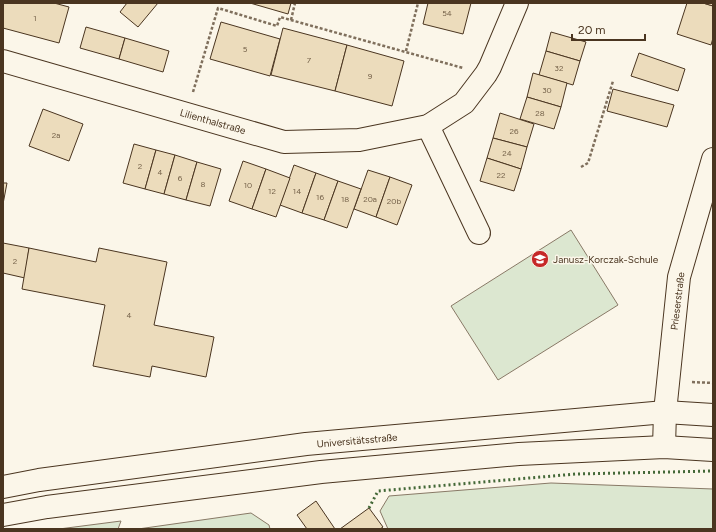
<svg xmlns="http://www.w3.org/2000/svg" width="716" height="532" font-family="Figtree,sans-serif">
<rect width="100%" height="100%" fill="#fbf6e9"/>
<g fill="#dce7d0" stroke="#887966">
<polygon points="571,230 618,305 498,380 451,306"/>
<polygon points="551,483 713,489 713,529 388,529 380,511 389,496"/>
<polygon points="251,513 269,525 270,529 138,529"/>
<polygon points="121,521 118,529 59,529"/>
</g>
<g fill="#ecdcbc" stroke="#4a3520">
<polygon points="3,3 54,3 69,7 59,43 3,28"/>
<polygon points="127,3 158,3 138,27 120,12"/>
<polygon points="250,3 291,3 288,14"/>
<polygon points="428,3 471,3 463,34 423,24"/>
<polygon points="687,3 703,3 713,6 713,38 711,45 677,34"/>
<polygon points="703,3 713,3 713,6"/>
<polygon points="221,22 280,39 270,76 210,59"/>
<polygon points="86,27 125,38 119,59 80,48"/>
<polygon points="283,28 347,45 335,91 271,75"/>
<polygon points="551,32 586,42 580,61 546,51"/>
<polygon points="125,38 169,51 163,72 119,59"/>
<polygon points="347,45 404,61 392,106 335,91"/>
<polygon points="546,51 580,61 573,85 539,75"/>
<polygon points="639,53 685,69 678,91 631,76"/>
<polygon points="533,73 567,83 561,107 527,97"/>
<polygon points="613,89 674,105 667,127 607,111"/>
<polygon points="527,97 561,107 554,129 520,119"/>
<polygon points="43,109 83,124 69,161 29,146"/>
<polygon points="500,113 534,124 527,147 493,138"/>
<polygon points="493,138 527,147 521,169 487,158"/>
<polygon points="134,144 156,150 145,189 123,183"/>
<polygon points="156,150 175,155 164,194 145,189"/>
<polygon points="175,155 197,162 186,200 164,194"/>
<polygon points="487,158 521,169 514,191 480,181"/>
<polygon points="243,161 266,169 252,209 229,201"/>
<polygon points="197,162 221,169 210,206 186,200"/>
<polygon points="294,165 316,173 302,213 280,205"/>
<polygon points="266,169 290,178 276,217 252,209"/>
<polygon points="368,170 390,177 376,217 354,209"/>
<polygon points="316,173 338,181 324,220 302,213"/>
<polygon points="390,177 412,185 397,225 376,217"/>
<polygon points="338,181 361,189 347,228 324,220"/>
<polygon points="3,183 7,183 3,204"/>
<polygon points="3,243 29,248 25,278 3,273"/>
<polygon points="29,248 96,262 99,248 167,262 154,325 214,337 206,377 152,366 150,377 93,366 105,305 22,289"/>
<polygon points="316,501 335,529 307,529 297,515"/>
<polygon points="369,508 383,527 380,529 340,529"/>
</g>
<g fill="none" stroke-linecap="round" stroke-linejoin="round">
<defs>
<g id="minor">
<polyline points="3,61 284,142 359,140 428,126 464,103 486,74 490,67 517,3"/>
<polyline points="428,126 479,233"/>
<polyline points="664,447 665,412 679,277 713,159"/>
</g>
<g id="primary">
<polyline points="3,487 39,480 306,444 665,412 713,415"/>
<polyline points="3,515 47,507 321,472 519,454 664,447 713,450"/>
</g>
</defs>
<use href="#minor" stroke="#4a3520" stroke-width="24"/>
<use href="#primary" stroke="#4a3520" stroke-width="24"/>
<g stroke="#7f6f5c" stroke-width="2.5" stroke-dasharray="3 2" stroke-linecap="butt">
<polyline points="291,20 295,3"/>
<polyline points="406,51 418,3"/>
<polyline points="193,92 218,8 277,26 280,17 463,68"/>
<polyline points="581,167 588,163 613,81"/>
<polyline points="692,382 713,383"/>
</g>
<use href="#minor" stroke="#fbf6e9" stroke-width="22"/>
<use href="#primary" stroke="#fbf6e9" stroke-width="22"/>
<polyline stroke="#436837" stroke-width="3" stroke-dasharray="2 3" stroke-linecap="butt" points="369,508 378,491 576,474 713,471"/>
</g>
<defs>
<symbol id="school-disc" viewBox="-11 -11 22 22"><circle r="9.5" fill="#c62828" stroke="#fbf6e9"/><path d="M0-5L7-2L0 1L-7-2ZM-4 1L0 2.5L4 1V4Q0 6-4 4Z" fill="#fff"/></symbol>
</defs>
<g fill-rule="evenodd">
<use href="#school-disc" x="530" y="249" width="20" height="20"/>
</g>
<g text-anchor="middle" stroke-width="3" stroke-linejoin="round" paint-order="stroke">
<g font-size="8" fill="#725f47">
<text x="447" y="16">54</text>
<text x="35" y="21">1</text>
<text x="245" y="52">5</text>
<text x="309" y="63">7</text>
<text x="559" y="71">32</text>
<text x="370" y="79">9</text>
<text x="547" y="93">30</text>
<text x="540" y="116">28</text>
<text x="514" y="134">26</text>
<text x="56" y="138">2a</text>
<text x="507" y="156">24</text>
<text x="140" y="169">2</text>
<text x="160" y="175">4</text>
<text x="501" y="178">22</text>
<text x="180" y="181">6</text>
<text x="203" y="187">8</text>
<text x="248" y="188">10</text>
<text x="272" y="194">12</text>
<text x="297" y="194">14</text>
<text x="320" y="200">16</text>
<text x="345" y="202">18</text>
<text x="370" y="202">20a</text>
<text x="394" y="204">20b</text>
<text x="15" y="264">2</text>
<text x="129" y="318">4</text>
</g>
<g font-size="10" fill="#4a3520" stroke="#fbf6e9">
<text transform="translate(213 121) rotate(16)" y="4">Lilienthalstraße</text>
<text transform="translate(677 301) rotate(-83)" y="4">Prieserstraße</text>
<text transform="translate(357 440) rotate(-5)" y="4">Universitätsstraße</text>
</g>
<g font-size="10" fill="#4a3520" stroke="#fbf6e9" text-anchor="start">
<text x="553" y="263">Janusz-Korczak-Schule</text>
</g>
</g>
<rect width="716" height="532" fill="none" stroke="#4a3520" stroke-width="8"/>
<path d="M572 34v6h73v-6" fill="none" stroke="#4a3520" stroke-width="2"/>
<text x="578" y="34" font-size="12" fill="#4a3520" stroke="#fbf6e9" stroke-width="3" paint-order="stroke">20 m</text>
</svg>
